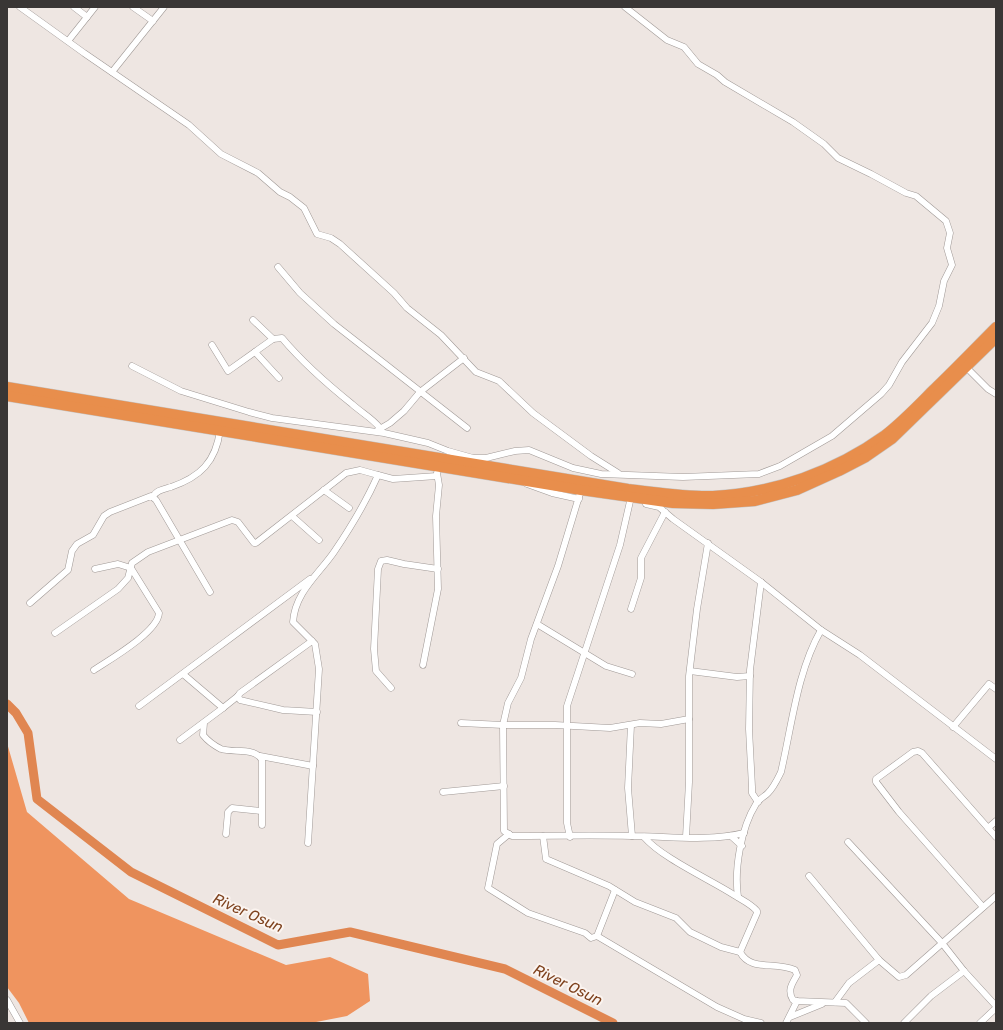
<svg xmlns="http://www.w3.org/2000/svg" width="1003" height="1030" font-family="Rubik,sans-serif">
<rect width="100%" height="100%" fill="#eee6e2"/>
<polygon fill="#ef945f" points="7,743 27,812 129,899 286,965 330,957 368,974 370,1001 347,1016 311,1023 29,1023 19,1003 7,987"/>
<g fill="none" stroke-linecap="round" stroke-linejoin="round">
<polyline stroke="#e08651" stroke-width="9" points="7,704 16,713 28,733 37,799 131,872 278,945 350,932 505,969 613,1023"/>
<defs>
<g id="minor">
<polyline points="20,7 84,53 189,125 221,154 258,173 280,192 290,197 304,208 317,234 331,238 340,244 394,293 407,308 441,335 476,372 499,381 533,413 591,456 618,473"/>
<polyline points="74,7 87,17"/>
<polyline points="133,7 153,21"/>
<polyline points="68,41 95,7"/>
<polyline points="112,72 164,7"/>
<polyline points="278,267 300,293 334,324 467,428"/>
<polyline points="253,320 273,339"/>
<path d="M212,345l16,26 45,-32 9,-1c21,25 45,46 70,66 10,9 20,14 28,24"/>
<polyline points="255,352 279,378"/>
<polyline points="132,366 181,391 249,412 272,418 384,433 428,443 448,451 473,458 486,458 515,451 529,450 573,468 601,474 683,477 759,474 780,466 832,436 881,394 889,385 902,362 932,323 939,306 944,281 952,265 947,248 950,233 946,221 916,196 906,193 871,174 838,158 824,144 793,122 725,82 717,75 698,64 684,47 667,40 625,7"/>
<polyline points="967,368 988,389 996,394"/>
<polyline points="378,430 390,423 404,411 420,392 464,358"/>
<polyline points="527,484 552,493 579,499"/>
<polyline points="324,490 349,508"/>
<path d="M581,490l-23,76 -27,73 -10,39 -13,25 -5,22 1,106 8,5c40,0 79,-1 119,0 37,0 76,6 113,-3"/>
<path d="M153,497c3,-7 11,-8 18,-10 29,-10 45,-25 49,-57"/>
<polyline points="646,504 659,507 673,519 761,582 821,630 860,655 996,759"/>
<polyline points="292,516 319,540"/>
<polyline points="30,603 68,570 72,551 77,544 93,535 104,516 110,512 151,496 156,500 210,592"/>
<polyline points="631,609 641,578 641,558 665,512"/>
<polyline points="537,624 606,666 632,674"/>
<polyline points="55,633 118,589 128,578 132,563 148,552 232,520 238,522 254,543 256,543 346,473 360,470 378,475"/>
<polyline points="312,641 240,693 238,696 240,700 283,710 317,712"/>
<polyline points="423,665 438,589 436,516 439,485 437,473"/>
<path d="M94,670c15,-10 64,-38 65,-57l-28,-45 -13,-4 -23,5"/>
<polyline points="690,671 737,677 750,676"/>
<polyline points="183,674 223,708 238,696"/>
<polyline points="391,688 376,671 374,649 378,569 381,561 387,560 404,564 438,569"/>
<polyline points="139,706 310,579"/>
<path d="M204,723l-1,12c4,5 12,11 18,14 13,4 34,-2 41,11v65"/>
<polyline points="461,723 503,725 555,725 610,728 640,723 661,724 689,719"/>
<polyline points="631,725 628,788 632,836"/>
<polyline points="953,727 989,684 996,689"/>
<polyline points="180,740 223,708"/>
<polyline points="260,756 313,766"/>
<polyline points="443,792 504,786"/>
<polyline points="758,802 752,793 752,787 749,729 750,670 761,582"/>
<polyline points="988,828 996,821"/>
<polyline points="226,834 228,812 232,808 261,811"/>
<polyline points="509,834 497,844 488,888 528,913 585,933 591,938 597,936 615,890"/>
<polyline points="543,836 546,859 609,886 635,902 676,918 690,932 721,947 740,952"/>
<polyline points="731,836 742,846"/>
<polyline points="570,837 567,823 567,706 620,545 631,497"/>
<path d="M644,837c18,21 65,42 90,58 8,5 17,9 23,16v2l-17,39"/>
<polyline points="686,837 689,782 689,676 697,609 708,543"/>
<polyline points="848,842 942,943 964,971 996,1006"/>
<path d="M308,843l11,-174 -4,-25 -22,-22c2,-30 26,-48 41,-70 17,-25 32,-50 44,-77l15,4 44,-3"/>
<polyline points="809,876 879,960 899,977 906,975 996,896"/>
<path d="M738,897c-4,-28 3,-69 18,-93 3,-5 8,-7 12,-11 6,-6 9,-13 13,-21 11,-47 16,-100 40,-142"/>
<polyline points="983,907 899,812 876,782 876,779 913,752 918,751 922,753 996,837"/>
<polyline points="597,936 717,1007 744,1019 761,1023"/>
<path d="M740,952c11,20 34,9 55,18l2,5c-5,9 -10,15 -4,25l4,1 49,2 20,20"/>
<polyline points="7,1000 20,1023"/>
<polyline points="835,1002 849,983 879,960"/>
<polyline points="790,1017 822,1004"/>
<polyline points="786,1023 797,1001"/>
<polyline points="904,1023 931,996 964,971"/>
<polyline points="980,1023 996,1008"/>
</g>
<g id="trunk">
<path d="M7,387l621,102c28,3 57,8 85,7 61,-3 122,-25 172,-61 18,-14 33,-30 49,-46 21,-20 41,-41 62,-62"/>
<polyline points="7,396 581,490 673,503 713,504 755,501 797,490 839,471 866,457 892,439 996,338"/>
</g>
</defs>
<use href="#minor" stroke="#a09996" stroke-width="7"/>
<use href="#trunk" stroke="#c4c3c2" stroke-width="11"/>
<use href="#minor" stroke="#fff" stroke-width="6"/>
<use href="#trunk" stroke="#e88e4c" stroke-width="10"/>
</g>
<g text-anchor="middle" stroke-width="4" stroke-linejoin="round" paint-order="stroke">
<g font-size="15" font-style="italic" fill="#7e421e" stroke="#fbf4f0">
<text transform="translate(248 913) rotate(24)" y="5">River Osun</text>
<text transform="translate(568 985) rotate(26)" y="5">River Osun</text>
</g>
</g>
<rect width="1003" height="1030" fill="none" stroke="#393635" stroke-width="16"/>
</svg>
